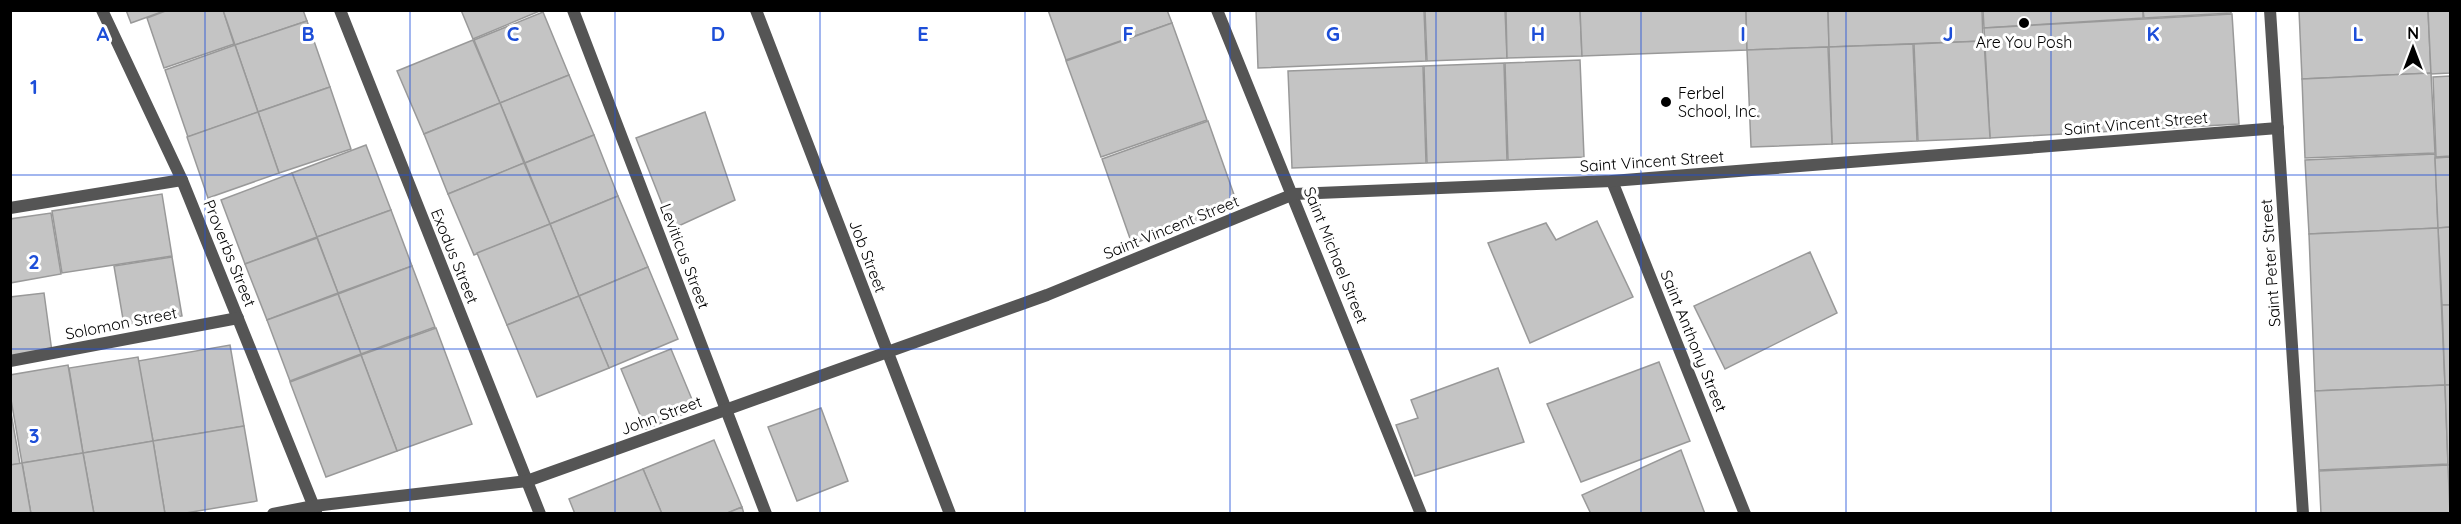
<svg xmlns="http://www.w3.org/2000/svg" width="2461" height="524" font-family="Quicksand,sans-serif">
<rect width="100%" height="100%" fill="#fff"/>
<g fill="#c4c4c4" stroke="#999" stroke-width="1.5">
<polygon points="126,10 167,10 131,23"/>
<polygon points="168,10 223,10 234,44 164,68 147,18"/>
<polygon points="223,10 303,10 307,21 235,45"/>
<polygon points="461,10 542,10 473,39"/>
<polygon points="1048,10 1167,10 1172,23 1066,60"/>
<polygon points="1256,10 1424,10 1426,61 1258,68"/>
<polygon points="1425,10 1505,10 1507,58 1427,61"/>
<polygon points="1506,10 1580,10 1582,56 1507,58"/>
<polygon points="1580,10 1746,10 1747,50 1582,56"/>
<polygon points="1746,10 1828,10 1829,47 1747,50"/>
<polygon points="1828,10 1982,10 1983,41 1829,47"/>
<polygon points="1983,10 2143,10 2143,18 1984,28"/>
<polygon points="2143,10 2231,10 2231,13 2144,18"/>
<polygon points="2299,10 2428,10 2431,73 2302,79"/>
<polygon points="2428,10 2450,10 2450,73 2431,74"/>
<polygon points="543,12 569,75 500,103 474,40"/>
<polygon points="2232,14 2239,124 1990,138 1984,28"/>
<polygon points="307,21 330,87 258,112 235,45"/>
<polygon points="1172,23 1207,120 1101,157 1066,61"/>
<polygon points="473,40 500,103 424,134 397,71"/>
<polygon points="1984,41 1990,138 1918,141 1914,44"/>
<polygon points="1913,44 1917,141 1832,144 1829,47"/>
<polygon points="235,45 258,112 188,137 165,70"/>
<polygon points="1828,47 1832,144 1751,147 1747,50"/>
<polygon points="1580,60 1584,157 1508,160 1505,63"/>
<polygon points="1504,63 1507,160 1427,163 1424,66"/>
<polygon points="1423,66 1426,163 1292,168 1288,71"/>
<polygon points="2431,73 2435,153 2305,158 2302,79"/>
<polygon points="569,75 594,135 525,163 500,103"/>
<polygon points="2450,76 2450,156 2436,157 2433,77"/>
<polygon points="330,87 351,149 279,173 258,112"/>
<polygon points="500,103 524,163 448,194 424,134"/>
<polygon points="258,112 279,173 208,198 187,137"/>
<polygon points="705,112 735,200 672,229 636,138"/>
<polygon points="1208,121 1238,206 1132,244 1102,159"/>
<polygon points="594,135 618,196 550,224 525,163"/>
<polygon points="366,145 391,210 317,237 292,173"/>
<polygon points="2435,154 2438,228 2309,234 2305,160"/>
<polygon points="2450,157 2450,227 2438,228 2435,158"/>
<polygon points="524,163 550,224 474,255 448,194"/>
<polygon points="292,173 317,237 245,264 221,200"/>
<polygon points="162,194 172,256 62,273 52,211"/>
<polygon points="618,196 648,267 579,296 550,224"/>
<polygon points="391,210 412,266 338,293 317,237"/>
<polygon points="51,213 61,274 10,283 10,219"/>
<polygon points="1597,221 1633,297 1530,343 1488,243 1546,223 1556,240"/>
<polygon points="550,224 579,296 507,325 477,253"/>
<polygon points="2450,227 2450,305 2442,305 2438,228"/>
<polygon points="2438,228 2445,385 2315,391 2309,234"/>
<polygon points="317,238 338,293 267,320 245,264"/>
<polygon points="1810,252 1837,313 1725,369 1694,306"/>
<polygon points="172,257 182,316 124,325 114,266"/>
<polygon points="412,266 435,327 361,354 338,294"/>
<polygon points="648,267 678,339 609,368 579,296"/>
<polygon points="44,293 52,352 10,358 10,297"/>
<polygon points="338,294 361,354 290,381 267,320"/>
<polygon points="579,296 609,368 537,397 507,325"/>
<polygon points="2442,305 2450,305 2450,385 2445,385"/>
<polygon points="436,328 472,424 397,451 361,355"/>
<polygon points="230,345 244,426 153,441 138,361"/>
<polygon points="671,349 696,409 646,429 621,369"/>
<polygon points="361,355 397,451 326,477 290,382"/>
<polygon points="138,357 153,441 83,453 69,368"/>
<polygon points="1659,362 1690,441 1581,482 1547,404"/>
<polygon points="68,365 83,453 22,463 10,394 10,375"/>
<polygon points="1498,368 1524,442 1415,476 1396,425 1418,418 1411,400"/>
<polygon points="2445,385 2448,464 2319,470 2315,391"/>
<polygon points="2445,385 2450,385 2450,465 2448,465"/>
<polygon points="10,407 20,464 10,465"/>
<polygon points="821,408 848,481 797,501 768,427"/>
<polygon points="244,426 257,501 180,514 165,514 153,441"/>
<polygon points="714,440 742,507 725,514 662,514 643,469"/>
<polygon points="153,441 165,514 94,514 83,453"/>
<polygon points="1681,450 1705,514 1591,514 1582,495"/>
<polygon points="83,453 94,514 31,514 22,463"/>
<polygon points="22,463 31,514 10,514 10,465"/>
<polygon points="2448,465 2450,514 2321,514 2319,471"/>
<polygon points="643,469 662,514 575,514 569,499"/>
<polygon points="742,507 744,514 725,514"/>
</g>
<g fill="none" stroke-linecap="round" stroke-linejoin="round">
<g stroke="#555" stroke-width="12">
<polyline points="102,10 182,180 316,512"/>
<polyline points="340,10 540,514"/>
<polyline points="573,10 766,514"/>
<polyline points="756,10 950,514"/>
<polyline points="1217,10 1421,514"/>
<polyline points="2270,10 2303,514"/>
<polyline points="1612,181 1745,514"/>
<polyline points="10,208 182,180"/>
<polyline points="10,361 238,318"/>
<polyline points="273,514 314,506 527,481 1047,295 1294,194 1612,181 2278,128"/>
</g>
</g>
<path fill="none" stroke="#1d4ed8" stroke-width="1.5" stroke-opacity="0.55" d="M205,10v504M410,10v504M615,10v504M820,10v504M1025,10v504M1230,10v504M1436,10v504M1641,10v504M1846,10v504M2051,10v504M2256,10v504M10,175h2440M10,349h2440"/>
<g fill="#000" stroke="#fff" stroke-width="2">
<circle cx="2024" cy="23" r="6"/>
<circle cx="1666" cy="102" r="6"/>
</g>
<g text-anchor="middle" stroke-width="6" stroke-linejoin="round" paint-order="stroke">
<g font-size="16" fill="#000" stroke="#fff">
<text x="2024" y="48">Are You Posh</text>
<text x="1678" y="99" text-anchor="start">Ferbel<tspan x="1678" dy="18">School, Inc.</tspan></text>
</g>
<g font-size="16" fill="#000" stroke="#fff">
<text transform="translate(2136 123) rotate(-5)" y="6">Saint Vincent Street</text>
<text transform="translate(1652 161) rotate(-4)" y="6">Saint Vincent Street</text>
<text transform="translate(1171 227) rotate(-22)" y="6">Saint Vincent Street</text>
<text transform="translate(230 253) rotate(68)" y="6">Proverbs Street</text>
<text transform="translate(1336 255) rotate(68)" y="6">Saint Michael Street</text>
<text transform="translate(455 256) rotate(68)" y="6">Exodus Street</text>
<text transform="translate(685 256) rotate(69)" y="6">Leviticus Street</text>
<text transform="translate(868 256) rotate(69)" y="6">Job Street</text>
<text transform="translate(2270 263) rotate(-94)" y="6">Saint Peter Street</text>
<text transform="translate(121 323) rotate(-11)" y="6">Solomon Street</text>
<text transform="translate(1694 341) rotate(68)" y="6">Saint Anthony Street</text>
<text transform="translate(661 415) rotate(-20)" y="6">John Street</text>
</g>
</g>
<g font-size="20" text-anchor="middle" font-weight="bold" fill="#1d4ed8" stroke="#fff" stroke-width="6" stroke-linejoin="round" paint-order="stroke">
<text x="103" y="41">A</text>
<text x="308" y="41">B</text>
<text x="513" y="41">C</text>
<text x="718" y="41">D</text>
<text x="923" y="41">E</text>
<text x="1128" y="41">F</text>
<text x="1333" y="41">G</text>
<text x="1538" y="41">H</text>
<text x="1743" y="41">I</text>
<text x="1948" y="41">J</text>
<text x="2153" y="41">K</text>
<text x="2358" y="41">L</text>
<text x="34" y="94">1</text>
<text x="34" y="269">2</text>
<text x="34" y="443">3</text>
</g>
<rect width="2461" height="524" fill="none" stroke="#000000" stroke-width="24"/>
<g transform="translate(2413 48)" stroke="#ffffff" stroke-width="4.5" paint-order="stroke">
<path d="M0-4.5L10 22L0 15L-10 22Z" fill="#000000"/>
<text y="-9" font-size="16" font-weight="bold" text-anchor="middle" fill="#000000">N</text>
</g>
</svg>
